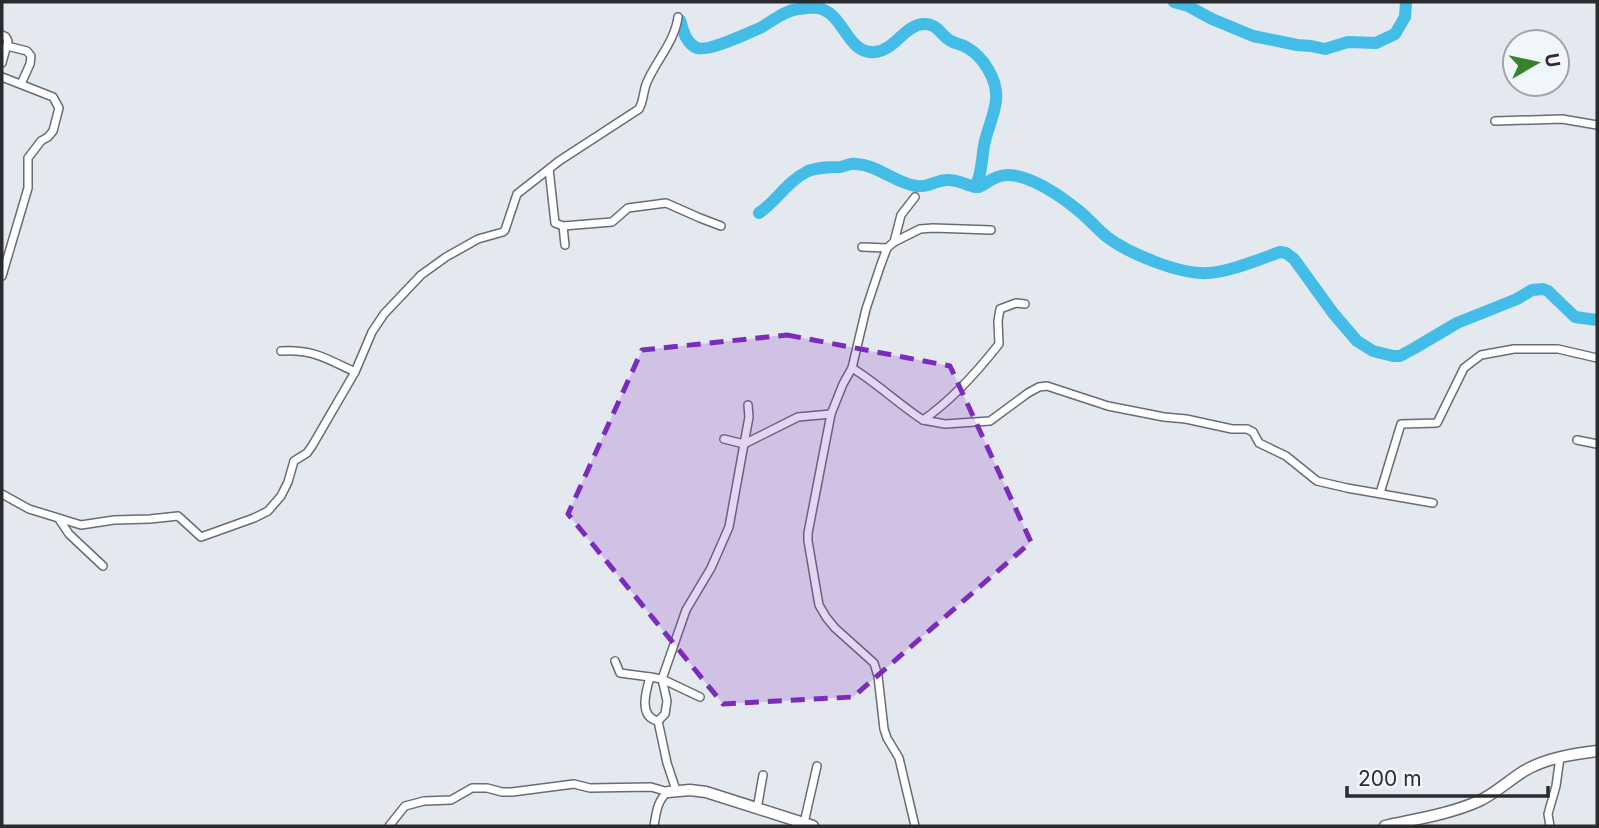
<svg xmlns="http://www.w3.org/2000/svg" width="1599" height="828" font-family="Inter,sans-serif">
<rect width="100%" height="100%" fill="#e4e8ef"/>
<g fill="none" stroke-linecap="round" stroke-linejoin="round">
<g stroke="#43bde8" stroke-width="12">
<polyline points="1174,2 1188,6 1212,19 1253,36 1297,45 1311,46 1325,49 1348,42 1376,43 1395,34 1405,17 1406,2"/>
<path d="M680,20c3,10 5,21 15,27 10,7 53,-14 65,-19 13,-7 23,-17 38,-19 8,-1 19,-3 26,1 20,8 25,45 51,42 21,-2 29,-28 50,-28 13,0 16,12 26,17 5,3 10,3 15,6 17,9 32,33 30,53 -1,13 -8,28 -11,41 -4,17 -2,31 -10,46"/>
<path d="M759,213c18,-12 27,-31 49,-42 11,-4 21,-4 32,-4 6,-1 10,-4 16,-3 22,1 39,19 60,22 11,2 21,-6 31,-6 12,-1 21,7 32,7 10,-5 17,-12 29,-12 23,0 54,22 71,36 10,8 18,18 28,26 21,16 73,38 101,36 24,-2 49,-13 72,-21l6,1 8,6 39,54 24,28 16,10 20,5h7l13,-7 44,-26 60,-24 15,-9 11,-1 5,2 27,26 22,3"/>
</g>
<defs>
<g id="street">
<path d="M678,17c-3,24 -22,44 -31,65 -4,9 -3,18 -8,27l-80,52 -10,8 6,54 8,3 49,-4 16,-14 38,-5 34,15 21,8"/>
<polyline points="2,35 6,37 8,41 2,63"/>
<polyline points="7,46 27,51 31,56 30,64 21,84"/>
<polyline points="2,77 53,97 59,108 53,131 48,137 41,141 28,158 28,188 2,276"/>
<polyline points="1495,121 1562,119 1597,125"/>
<polyline points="563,226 565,245"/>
<polyline points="894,242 920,229 933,228 991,230"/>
<polyline points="862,247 887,248"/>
<path d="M281,351c32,-2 46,8 74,21"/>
<path d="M852,368c25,15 46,36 71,52 29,-20 54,-48 76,-76l-1,-23 2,-12 16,-6 9,1"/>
<polyline points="923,420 945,424 990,421 1028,393 1039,387 1047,386 1108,406 1164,417 1186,419 1232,429 1247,429 1253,432 1259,443 1286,456 1317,481 1347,488 1433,503"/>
<polyline points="724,439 744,444 749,417 748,405"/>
<polyline points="1577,440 1597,444"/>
<polyline points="1380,493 1401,424 1437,423 1464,368 1481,355 1514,349 1558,349 1597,358"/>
<polyline points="2,494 29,509 81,525 114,520 150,519 178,516 201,537 254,518 268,511 281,496 288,482 294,461 307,453 312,446 355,372 372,332 384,314 421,275 446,257 478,239 503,232 505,230 517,194 549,169"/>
<polyline points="59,519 69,534 103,566"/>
<path d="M615,661l5,12 30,4c-4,14 -12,40 8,44l9,42 9,27"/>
<polyline points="650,677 662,679 700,697"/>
<polyline points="658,721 665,714 667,701 662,679 686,610 711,568 729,527 744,444 798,417 831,414"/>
<polyline points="757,809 763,775"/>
<polyline points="804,823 817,766"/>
<path d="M389,826l16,-20 19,-5 27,-1 21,-12h15l15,4h10l62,-8 16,4 61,-1 17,5c-11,8 -12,22 -14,34"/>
<polyline points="915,826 899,758 887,738 884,729 878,676 874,663 835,628 826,617 819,605 808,541 808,533 831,414 843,384 852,368 866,309 880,267 887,248 894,242 901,215 915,197"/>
<polyline points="1550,826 1548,814 1556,786 1560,757"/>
</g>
<g id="secondary">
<polyline points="668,792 690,790 706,792 813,826"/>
<path d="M1385,826c31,-7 65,-12 94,-25 17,-8 30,-21 45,-30 22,-13 49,-17 73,-20"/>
</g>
</defs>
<use href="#street" stroke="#696c72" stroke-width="10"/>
<use href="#secondary" stroke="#696c72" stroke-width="13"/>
<use href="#street" stroke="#fff" stroke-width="7"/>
<use href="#secondary" stroke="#fff" stroke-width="10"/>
</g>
<path fill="#7b2cbf" fill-opacity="0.2" stroke="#7b2cbf" stroke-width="5" stroke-dasharray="14 9" stroke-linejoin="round" d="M787,335l163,31 81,176 -178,155 -130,7 -155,-190 74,-164z"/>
<rect width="1599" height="828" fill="none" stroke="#2a2b2e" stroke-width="7"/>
<g transform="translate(1536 63) rotate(81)"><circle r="33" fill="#f1f5fc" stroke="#a1a4aa" stroke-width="2"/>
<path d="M0-5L12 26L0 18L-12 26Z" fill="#38822a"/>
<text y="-10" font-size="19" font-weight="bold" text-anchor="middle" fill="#2a2b2e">U</text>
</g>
<path d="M1347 786v10h201v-10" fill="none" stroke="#2a2b2e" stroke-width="3.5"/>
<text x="1358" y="786" font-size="21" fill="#2a2b2e" stroke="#f1f5fc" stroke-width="5" paint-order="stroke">200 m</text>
</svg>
